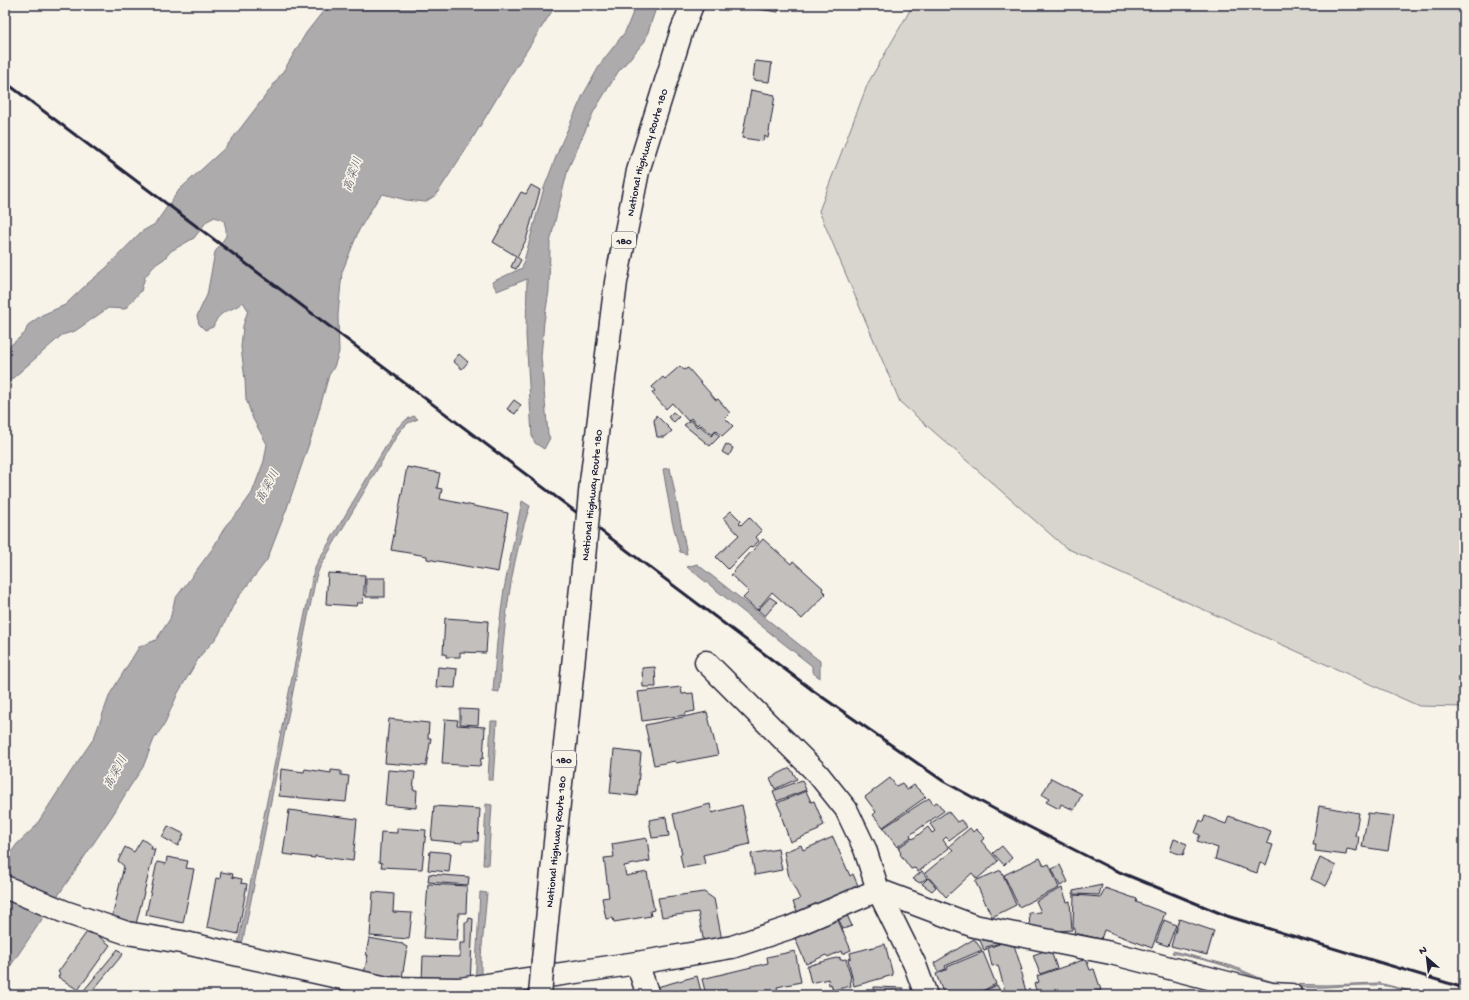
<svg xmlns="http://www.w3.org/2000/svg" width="1469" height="1000" font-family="'Gochi Hand','Klee One',sans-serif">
<rect width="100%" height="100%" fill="#f7f3e8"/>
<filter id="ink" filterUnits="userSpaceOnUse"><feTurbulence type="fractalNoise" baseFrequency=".025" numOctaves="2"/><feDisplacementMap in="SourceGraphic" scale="8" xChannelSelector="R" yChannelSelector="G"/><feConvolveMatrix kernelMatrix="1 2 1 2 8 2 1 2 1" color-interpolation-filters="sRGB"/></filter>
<g filter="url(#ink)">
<polygon fill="#d8d5cf" stroke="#7d7c85" points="913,5 1464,5 1464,707 1419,706 1066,548 900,402 819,211 868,83"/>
<g fill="#aeabad" stroke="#76747f">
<path d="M328,5h228l-47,73 -41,68 -32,49 -11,7 -19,-2 -23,-6 -6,6 -18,30 -17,42 -4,43 1,37 -5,15 -5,8 -17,60 -25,73 -20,52 -31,40 -18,36 -18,20 -22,37 -14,32 -10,14 -11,28 -14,21 -15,25 -109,161v-113l12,-17 18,-17 37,-57 22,-32 16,-44 29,-47 17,-7 14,-21 5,-20 38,-51 13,-23 14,-15 12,-17 12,-32 3,-17 -14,-25 -7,-20 -1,-19 -4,-33 2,-21 5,-16 -5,-8c-13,11 -23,6 -30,25l-8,3 -6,-6 -2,-8 10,-21 8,-43 11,-16v-7l-2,-8 -9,-4 -8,4 -13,17 -23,13 -7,8 -9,6 -10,12 -4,14 -16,18 -17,-1 -33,23 -13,4 -57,50v-35l20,-17 3,-8 14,-10 23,-10 22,-21 18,-15 36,-37 14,-8 24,-34 47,-43 43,-56 17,-24 20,-34z"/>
<polygon points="636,5 657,5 645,41 618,72 594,111 568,169 555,221 550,243 549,291 544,322 541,357 548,434 550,438 544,449 535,443 532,436 526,335 527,279 497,291 492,282 522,268 544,188 561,144 583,95 601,63 625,32"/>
<polygon points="414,416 418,419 408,423 399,432 320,567 316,577 242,945 238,944 313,574 317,563 396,429 407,419"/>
<polygon points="670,468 687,554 680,552 672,521 663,469"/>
<path d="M522,501l8,5c-4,12 -8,25 -11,38 -12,48 -16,99 -20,148l-6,-1 4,-49 7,-53z"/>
<polygon points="697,564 820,661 820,678 812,672 812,666 687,567"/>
<polygon points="491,721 497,721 493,780 488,780"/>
<polygon points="486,804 492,805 488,865 483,865"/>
<polygon points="480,892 487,893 481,957 481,984 475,984"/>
<path d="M1173,951l59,15 28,12 21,6 45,1 53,-2 48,12c-17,0 -33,-10 -50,-10 -32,-1 -66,6 -97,0 -17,-3 -33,-11 -49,-17 -19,-7 -39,-11 -59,-15z"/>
</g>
<g fill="#c2bfbd" stroke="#22223b">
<polygon points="752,5 779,5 778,12 752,8"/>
<polygon points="755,61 772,63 769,82 753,80"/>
<polygon points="751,90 775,95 768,138 764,136 763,141 742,138"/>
<polygon points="531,185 540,190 526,240 517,257 521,260 516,269 511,267 516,256 493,242 521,192 526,194"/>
<polygon points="459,354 468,362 462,369 453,361"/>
<polygon points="680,366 684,370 688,368 716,400 718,399 730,413 725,418 733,426 722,436 716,430 711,434 699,423 697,425 691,418 688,421 672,403 666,409 652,393 655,391 652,387 663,377 665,379"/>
<polygon points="514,400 521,405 515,414 507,409"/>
<polygon points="673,412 679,417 674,422 668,417"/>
<polygon points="656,415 672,431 665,437 657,437 654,421"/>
<polygon points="691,420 697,427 699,425 711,436 715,432 720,436 710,446 684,425"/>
<polygon points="726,444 733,448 729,456 722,452"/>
<polygon points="407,467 440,473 437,488 442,489 440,499 508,513 498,572 427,559 427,556 391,550"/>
<polygon points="731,511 741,521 739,524 741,525 749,517 762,531 756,537 759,541 751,548 750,547 728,569 716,557 739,535 723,518"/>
<polygon points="763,539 791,564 793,561 823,588 822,590 826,594 802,619 772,592 757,610 743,598 749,592 731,575 734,573 733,572"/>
<polygon points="328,573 365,575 363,603 357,603 356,606 326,604"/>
<rect x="366" y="578" width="19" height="19"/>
<polygon points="770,597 777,602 765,616 758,610"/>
<polygon points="445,618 488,621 486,653 460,652 460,657 446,657 446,654 443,654"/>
<polygon points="438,667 457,669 455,688 436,687"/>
<polygon points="655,667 656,687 643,687 642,668"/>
<polygon points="681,687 682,694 693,693 695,711 685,713 685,715 642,721 638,692"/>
<polygon points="460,709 479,710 478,725 460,724"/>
<polygon points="707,712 718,755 676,763 675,761 654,765 645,725"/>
<polygon points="389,719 429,723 428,738 431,738 426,766 385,763"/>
<polygon points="445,719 458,720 457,725 485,727 483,759 481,758 480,766 442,764"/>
<polygon points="614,750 641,753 637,796 610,793"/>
<polygon points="790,768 797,779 775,789 770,778"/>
<polygon points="281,769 304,772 305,769 331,773 331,770 341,771 341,775 349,776 346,802 279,796"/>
<polygon points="388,770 415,772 413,790 417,790 416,808 385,805"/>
<polygon points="890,778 896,786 902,783 907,790 914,785 926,797 883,827 873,815 876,812 865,797"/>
<polygon points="1051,778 1082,794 1074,810 1061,804 1059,809 1046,802 1049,798 1042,795"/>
<polygon points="802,780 806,790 777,801 773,791"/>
<polygon points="806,791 811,802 814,801 824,825 818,828 819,830 790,842 781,815 782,814 777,803"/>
<polygon points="929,798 933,804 937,802 944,811 910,835 911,837 897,847 883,828"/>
<polygon points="710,804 712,813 742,805 750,844 703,855 705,864 683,868 680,854 682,854 673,814"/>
<polygon points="434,806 480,809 478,841 463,841 462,843 431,840"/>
<polygon points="1319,806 1359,813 1355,836 1359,836 1357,851 1347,849 1346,855 1315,851 1316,845 1313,845"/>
<polygon points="289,810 357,819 353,861 315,856 315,858 283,854"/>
<polygon points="948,811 957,822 961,820 967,827 949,840 946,837 943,840 949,848 918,872 915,868 911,869 900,854 901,853 898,848 912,838 913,839 928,827 932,833 935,831 930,824"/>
<polygon points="1368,813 1394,816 1388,851 1362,847"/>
<polygon points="1205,816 1226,824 1229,816 1271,831 1267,843 1273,845 1266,865 1260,863 1257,873 1215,859 1218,848 1197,841 1200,835 1195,833 1200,820 1203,822"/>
<polygon points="666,817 669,836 652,838 649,820"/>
<polygon points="168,826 184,834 178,846 162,837"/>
<polygon points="397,828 426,830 422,869 381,867 382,863 379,862 381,832 397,833"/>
<polygon points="970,828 973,832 976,829 985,838 981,841 998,861 977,879 972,873 946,897 925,873 953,850 949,846"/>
<polygon points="833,837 850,876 853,874 859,888 798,914 793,902 800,899 789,877 784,852 801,845 803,850"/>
<polygon points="647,838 650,861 624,866 626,876 647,872 654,910 650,911 651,916 614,922 613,918 606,919 602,898 609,897 604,858 614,857 612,844"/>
<polygon points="142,839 152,846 151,849 155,849 136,924 112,918 124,866 118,861 125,847 134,852"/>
<polygon points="1174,839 1187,844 1183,855 1170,851"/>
<polygon points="1002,846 1012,858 1004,865 993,853"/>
<polygon points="778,849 782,870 755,875 751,854"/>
<polygon points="430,851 451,853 449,872 428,870"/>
<polygon points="167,857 188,861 186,868 194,869 183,923 146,915 157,862 166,864"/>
<polygon points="1040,858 1044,866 1049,864 1059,888 1019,907 1004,875"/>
<polygon points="1320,858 1336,866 1326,886 1311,879"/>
<polygon points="1060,865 1068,882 1060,886 1052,869"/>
<polygon points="1001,870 1016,905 992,917 975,881"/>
<polygon points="922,871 927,878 920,883 913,879"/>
<polygon points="221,872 233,874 232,877 242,879 241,883 247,884 238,934 207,927 216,878 220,879"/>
<polygon points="429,874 469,877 468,885 428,882"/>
<polygon points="928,878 936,887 932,891 922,884"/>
<polygon points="428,884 467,886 466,913 459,913 457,940 424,938"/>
<polygon points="1102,885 1099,895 1073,894 1073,891"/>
<polygon points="1062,888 1067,902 1070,901 1072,930 1047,932 1030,930 1029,913 1041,912 1036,901"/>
<polygon points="1105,888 1137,899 1136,902 1165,913 1152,948 1104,930 1101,939 1074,933 1075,928 1073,928 1074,895 1101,897"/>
<polygon points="373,892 394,894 393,912 412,913 409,939 370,936"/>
<polygon points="704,892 714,899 722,940 704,943 698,912 662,917 658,898"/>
<polygon points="847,915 852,926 843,929 838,918"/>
<polygon points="469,918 473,919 470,983 422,980 423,956 460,957 460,943 465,943 465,922 468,922"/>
<polygon points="837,918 851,950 842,954 841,951 828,957 826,955 806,964 794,936"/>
<polygon points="1179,919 1214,931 1207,955 1171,946"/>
<polygon points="1164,920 1176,925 1168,946 1156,942"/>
<polygon points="89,929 110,945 78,990 58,977 60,974 58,972"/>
<polygon points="369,938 403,944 403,945 407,947 402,978 393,976 392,978 364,973 368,955 366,955"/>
<polygon points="979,938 1004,942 986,947 987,949 984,950"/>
<polygon points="974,939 982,950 945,966 946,969 938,972 934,963"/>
<polygon points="1010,940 1011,946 1014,945 1022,970 1020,970 1027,995 1006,995 998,965 992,966 988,948"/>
<polygon points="885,944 893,975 854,986 848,959 851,958 850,953"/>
<polygon points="118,949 123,954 89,995 80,995"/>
<polygon points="1050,949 1057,968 1040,974 1033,955"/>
<polygon points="795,951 801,982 777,987 779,995 706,995 702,979 768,963 767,957"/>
<polygon points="983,952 996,984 974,995 944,995 936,974 948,969 947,967"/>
<polygon points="840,957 840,960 846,959 851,978 850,979 851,986 833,990 831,984 829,985 828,979 811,983 807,966"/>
<polygon points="1086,959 1090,970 1094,969 1101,990 1086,995 1038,995 1034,984 1039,982 1037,976"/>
<polygon points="697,976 702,995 659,995 657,987"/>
<polygon points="997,985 1002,995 981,995 980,993"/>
<polygon points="874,987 903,988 903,995 874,994"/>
</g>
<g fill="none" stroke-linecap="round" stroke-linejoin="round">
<defs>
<g id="minor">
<polyline points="706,662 818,774 846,809 865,849 878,890 915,965 926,995"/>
<polyline points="5,887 65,912 127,933 181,942 387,988 460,989 637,963 732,947 789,928 878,890 974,926 1111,953 1271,994 1291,995"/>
<polyline points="637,963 648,995"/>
</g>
<g id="highway">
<path id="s1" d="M591,482l25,-200 22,-111 44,-141 10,-25"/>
<path id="s2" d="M543,960l41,-402"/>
</g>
</defs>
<use href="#minor" stroke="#22223b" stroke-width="25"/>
<use href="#highway" stroke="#22223b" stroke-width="25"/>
<use href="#minor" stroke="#f7f3e8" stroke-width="22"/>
<use href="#highway" stroke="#f7f3e8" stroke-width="22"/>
<polyline stroke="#22223b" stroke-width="3" points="5,82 815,692 943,781 998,811 1112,869 1227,916 1464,988"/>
<defs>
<g id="highway-bridge">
<polyline points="584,558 591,482"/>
<polyline points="540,995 543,960"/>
</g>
</defs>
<use href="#highway-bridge" stroke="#22223b" stroke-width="25" stroke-linecap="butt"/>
<use href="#highway-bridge" stroke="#f7f3e8" stroke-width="22"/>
</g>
</g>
<g text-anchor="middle" stroke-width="3.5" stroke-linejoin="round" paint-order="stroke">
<g fill="#f7f3e8" stroke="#62616f" stroke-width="1">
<rect x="612" y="232" width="24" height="16" rx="3"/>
<rect x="552" y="751" width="24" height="16" rx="3"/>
</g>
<g font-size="10" font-weight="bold" fill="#22223b">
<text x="624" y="244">180</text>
<text x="564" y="763">180</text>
</g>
<g font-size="11" fill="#22223b" stroke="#f7f3e8">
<text dy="4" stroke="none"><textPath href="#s1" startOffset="335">National Highway Route 180</textPath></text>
<text transform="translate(591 495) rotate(-84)" y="4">National Highway Route 180</text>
<text dy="4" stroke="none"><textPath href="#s2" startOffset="119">National Highway Route 180</textPath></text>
</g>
<g font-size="12" font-style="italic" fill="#535263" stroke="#f7f3e8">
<text transform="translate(352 174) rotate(-71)" y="4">高梁川</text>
<text transform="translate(267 486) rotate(-62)" y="4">高梁川</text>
<text transform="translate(115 772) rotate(-62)" y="4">高梁川</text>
</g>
</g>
<rect width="1469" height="1000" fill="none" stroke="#f7f3e8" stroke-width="20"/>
<rect x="10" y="10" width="1449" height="980" fill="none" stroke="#22223b" stroke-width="1.5" filter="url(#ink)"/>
<g transform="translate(1427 958) rotate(332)" stroke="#f7f3e8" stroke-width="3" paint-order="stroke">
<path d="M0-3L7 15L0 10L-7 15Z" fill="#22223b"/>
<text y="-6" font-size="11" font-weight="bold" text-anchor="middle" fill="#22223b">N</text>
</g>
</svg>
